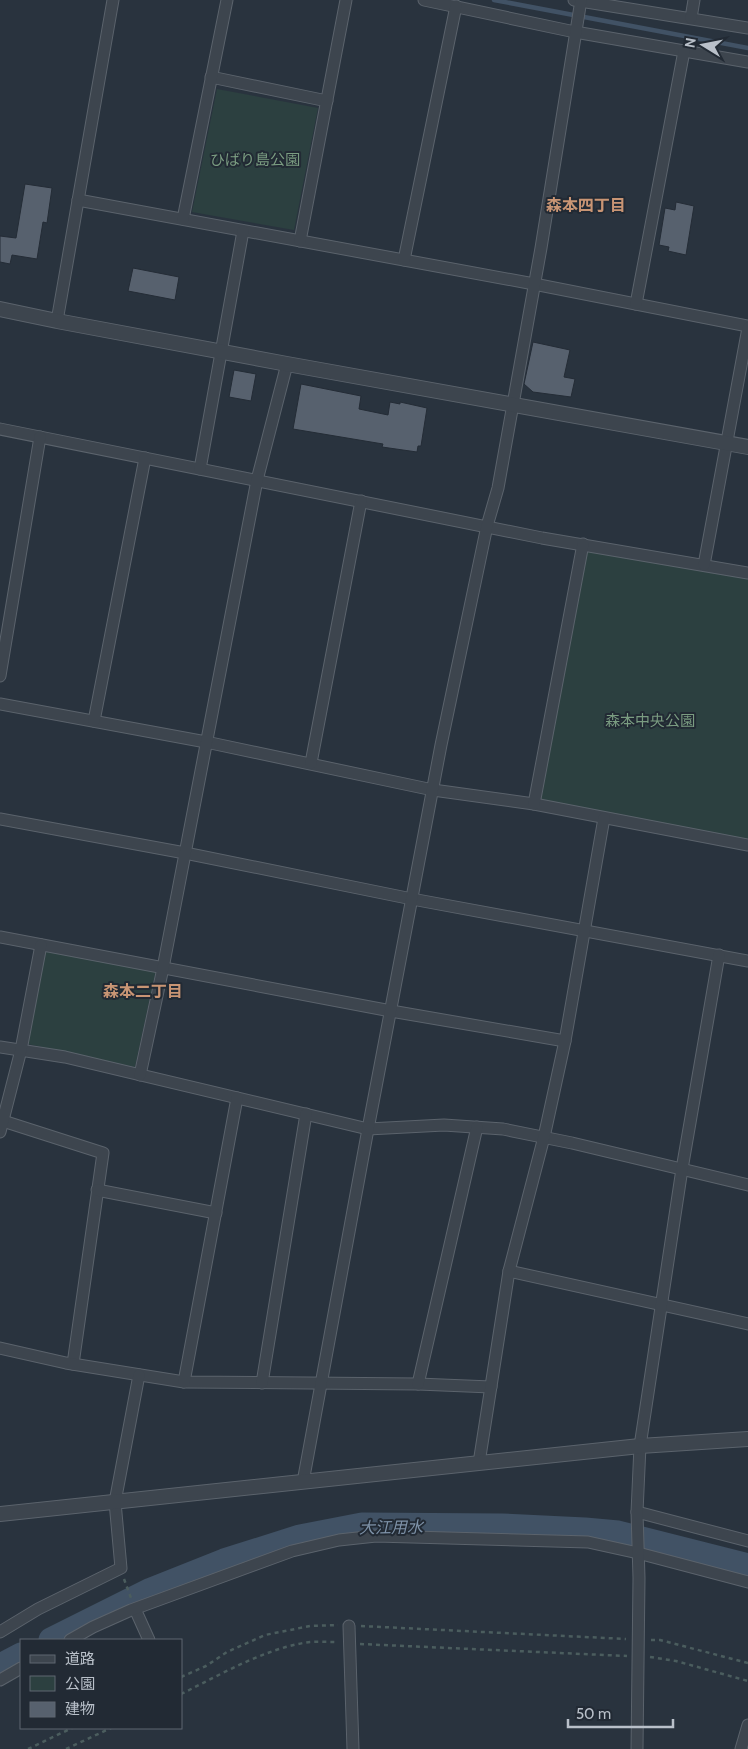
<svg xmlns="http://www.w3.org/2000/svg" width="748" height="1749" font-family="Cabin,'Noto Sans JP',sans-serif">
<rect width="100%" height="100%" fill="#29333e"/>
<g fill="#2c4040">
<polygon points="217,89 318,108 294,230 192,212"/>
<polygon points="583,544 748,573 748,843 535,798"/>
<polygon points="45,951 156,970 135,1067 28,1044"/>
</g>
<g fill="none" stroke-linecap="round" stroke-linejoin="round">
<polyline stroke="#415265" stroke-width="4.5" points="494,0 748,48"/>
<g stroke="#415265" stroke-width="25">
<polyline points="51,1640 151,1590 224,1561 300,1537 362,1525 502,1526 585,1530 618,1533 748,1566"/>
<polyline points="0,1666 21,1655"/>
</g>
</g>
<g fill="#57616e" stroke="#242c36">
<polygon points="25,184 52,188 47,223 43,222 37,259 12,255 10,264 0,262 0,236 16,238"/>
<polygon points="676,202 694,206 686,255 668,251 669,247 659,245 665,208 675,210"/>
<polygon points="133,268 179,277 175,300 128,291"/>
<polygon points="533,342 570,350 564,377 575,379 571,397 533,392 524,384"/>
<polygon points="234,370 256,374 251,401 229,397"/>
<polygon points="301,384 361,396 359,409 388,415 390,402 400,404 400,402 427,408 421,446 418,446 417,452 382,447 383,444 293,429"/>
</g>
<g fill="none" stroke-linecap="round" stroke-linejoin="round">
<defs>
<g id="minor">
<polyline points="424,0 575,32 748,62"/>
<polyline points="574,0 748,28"/>
<polyline points="691,18 694,0"/>
<polyline points="211,77 327,101"/>
<polyline points="78,200 534,284 748,326"/>
<polyline points="183,219 227,0"/>
<polyline points="300,241 346,0"/>
<polyline points="404,260 456,6"/>
<polyline points="636,304 684,51"/>
<polyline points="57,321 113,0"/>
<polyline points="0,429 542,538 748,573"/>
<polyline points="200,469 243,231"/>
<polyline points="704,565 748,328"/>
<polyline points="0,676 40,437"/>
<polyline points="0,704 206,742 433,790 534,804 748,845"/>
<polyline points="94,721 145,458"/>
<polyline points="311,763 361,501"/>
<polyline points="534,804 583,544"/>
<polyline points="0,819 185,853 412,899 748,961"/>
<polyline points="0,937 391,1011 565,1041"/>
<polyline points="0,1047 65,1057 368,1129 444,1125 503,1129 572,1143 748,1185"/>
<polyline points="140,1075 163,968 257,480 287,364"/>
<polyline points="3,1121 103,1153 73,1364"/>
<polyline points="0,1132 21,1050 41,945"/>
<polyline points="97,1190 216,1213"/>
<polyline points="509,1271 748,1324"/>
<polyline points="0,1348 66,1363 184,1382 418,1384 491,1387"/>
<polyline points="184,1382 237,1098"/>
<polyline points="262,1383 306,1114"/>
<polyline points="418,1384 477,1127"/>
<polyline points="479,1463 509,1271 544,1137 565,1041 604,818"/>
<polyline points="303,1482 368,1129 441,745 487,526 498,488 541,248 581,0"/>
<polyline points="637,1512 748,1541"/>
<polyline points="135,1609 149,1640"/>
<polyline points="349,1626 353,1749"/>
<polyline points="0,1632 38,1609 121,1568 115,1502 139,1375"/>
<polyline points="70,1640 93,1627 131,1610 292,1551 339,1540 376,1536 588,1542 638,1553 748,1582"/>
<polyline points="0,1680 21,1668"/>
<polyline points="637,1749 639,1578 637,1512 640,1446 682,1169 719,955"/>
<polyline points="741,1749 748,1725"/>
</g>
<g id="tertiary">
<polyline points="0,309 57,321 287,364 748,447"/>
<polyline points="0,1514 640,1446 748,1439"/>
</g>
</defs>
<use href="#minor" stroke="#5b636c" stroke-width="13"/>
<use href="#tertiary" stroke="#5b636c" stroke-width="16"/>
<g stroke="#4b5d5e" stroke-width="2.5" stroke-dasharray="4 4" stroke-linecap="butt">
<polyline points="124,1579 131,1598"/>
<polyline points="361,1626 626,1639"/>
<polyline points="651,1640 660,1640 748,1663"/>
<polyline points="360,1644 627,1656"/>
<polyline points="650,1657 676,1661 748,1681"/>
<polyline points="181,1677 206,1666 227,1652 265,1635 310,1626 338,1625"/>
<path d="M181,1694c39,-19 79,-43 122,-51 11,-2 23,-1 34,-1"/>
<polyline points="28,1749 72,1728"/>
<polyline points="66,1749 111,1728"/>
</g>
<use href="#minor" stroke="#3d454e" stroke-width="11"/>
<use href="#tertiary" stroke="#3d454e" stroke-width="14"/>
</g>
<g text-anchor="middle" stroke-width="4" stroke-linejoin="round" paint-order="stroke">
<g font-size="15" fill="#7a9c81" stroke="#222a34">
<text x="255" y="165">ひばり島公園</text>
<text x="650" y="726">森本中央公園</text>
</g>
<g font-size="16" font-weight="bold" fill="#c99574" stroke="#222a34">
<text x="586" y="211">森本四丁目</text>
<text x="143" y="997">森本二丁目</text>
</g>
<g font-size="16" font-style="italic" fill="#7e92a8" stroke="#222a34">
<text transform="translate(391 1527) rotate(-1)" y="6">大江用水</text>
</g>
</g>
<rect x="20" y="1639" width="162" height="90" fill="#222a34" stroke="#5e6670"/>
<rect x="30" y="1655" width="25" height="8" fill="#3d454e" stroke="#5e6670"/>
<text x="65" y="1664" font-size="15" fill="#b9c0c9">道路</text>
<rect x="30" y="1676" width="25" height="15" fill="#2c4040" stroke="#5e6670"/>
<text x="65" y="1689" font-size="15" fill="#b9c0c9">公園</text>
<rect x="30" y="1702" width="25" height="15" fill="#57616e" stroke="#5e6670"/>
<text x="65" y="1714" font-size="15" fill="#b9c0c9">建物</text>
<g transform="translate(703 45) rotate(280)" stroke="#222a34" stroke-width="4" paint-order="stroke">
<path d="M0-4L9 19L0 12L-9 19Z" fill="#b9c0c9"/>
<text y="-8" font-size="14" font-weight="bold" text-anchor="middle" fill="#b9c0c9">N</text>
</g>
<path d="M568 1719v8h105v-8" fill="none" stroke="#b9c0c9" stroke-width="2.5"/>
<text x="576" y="1719" font-size="15" fill="#b9c0c9" stroke="#222a34" stroke-width="4" paint-order="stroke">50 m</text>
</svg>
